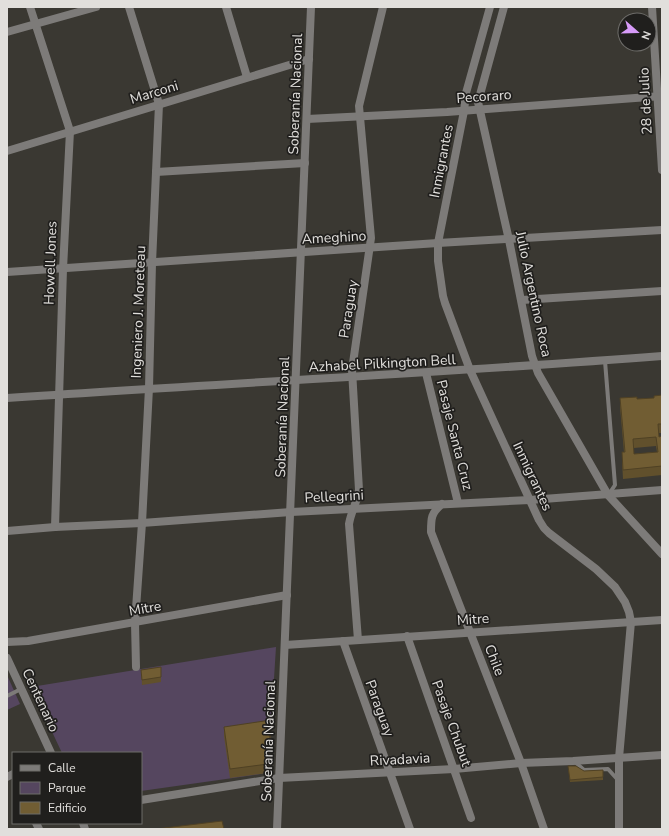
<svg xmlns="http://www.w3.org/2000/svg" width="669" height="836" font-family="'Nunito Sans',sans-serif">
<rect width="100%" height="100%" fill="#3a3832"/>
<g fill="#55465f">
<polygon points="276,647 268,773 141,791 141,753 62,753 31,687"/>
<polygon points="7,675 20,704 7,710"/>
</g>
<g fill="none" stroke-linecap="round" stroke-linejoin="round">
<g stroke="#7d7b79" stroke-width="4">
<polyline points="605,361 615,485 609,494"/>
<polyline points="7,696 21,689"/>
<polyline points="575,762 584,770 608,769 618,780"/>
</g>
<g stroke="#7d7b79" stroke-width="8">
<polyline points="30,7 70,131 63,269 55,527"/>
<polyline points="129,7 159,104 152,263 149,388 142,523 135,623 136,667"/>
<polyline points="226,7 247,77"/>
<polyline points="490,7 466,93 464,111 438,243 438,261 443,296 445,303 470,370 539,520 544,528 549,533 596,569 615,587 625,602 629,612 631,622 619,758 619,829"/>
<polyline points="504,7 478,102 509,240 532,356 538,373 608,495 662,554"/>
<polyline points="652,7 662,170"/>
<polyline points="7,32 96,7"/>
<polyline points="307,119 447,112 662,96"/>
<polyline points="7,151 309,59"/>
<polyline points="156,172 305,163"/>
<polyline points="7,272 438,243 662,230"/>
<polyline points="522,300 662,291"/>
<polyline points="426,373 458,503"/>
<path d="M7,398c218,-15 437,-25 655,-42"/>
<path d="M442,504c-11,9 -11,14 -11,28l90,231 23,66"/>
<polyline points="407,636 471,818"/>
<path d="M358,640l-9,-116c2,-12 8,-22 10,-34l-7,-120 19,-132 -12,-132 24,-99"/>
<polyline points="343,641 410,829"/>
<polyline points="7,642 28,641 287,595"/>
<polyline points="285,645 662,620"/>
<polyline points="7,777 13,774"/>
<polyline points="141,800 279,778 454,769 521,763 573,761 662,755"/>
<polyline points="36,823 39,829"/>
</g>
<g stroke="#7d7b79" stroke-width="8">
<polyline points="7,531 55,527 142,523 291,512 530,500 662,490"/>
<polyline points="7,658 51,753"/>
<polyline points="83,823 85,829"/>
<polyline points="277,829 311,7"/>
</g>
</g>
<g fill="#61502c" fill-rule="evenodd">
<path d="M662,395v38h-3v4l3,-1v39l-39,4 -1,-18v-9h2l-4,-45v-9l17,1 17,-1zM656,446l1,6 -23,2v-6z"/>
<polygon points="161,667 161,682 142,685 141,670"/>
<polygon points="224,727 271,729 268,773 230,778 224,736"/>
<polygon points="568,766 584,771 603,770 603,780 570,782"/>
</g>
<polygon fill="#4f4124" points="271,720 271,729 268,773 268,764"/>
<g fill="#715d33" stroke="#4f4124" fill-rule="evenodd">
<path d="M662,395v29h-4l1,13 3,-1v30l-39,4 -1,-18h3l-5,-54 17,-1v2l17,-1v-2zM656,437l2,15 -24,2 -1,-15z"/>
<polygon points="161,667 161,677 142,680 141,670"/>
<polygon points="271,720 268,764 230,769 224,727"/>
<polygon points="568,766 576,766 584,771 603,770 603,777 570,780"/>
<polygon points="222,821 224,829 156,829"/>
</g>
<g text-anchor="middle" stroke-width="3.5" stroke-linejoin="round" paint-order="stroke">
<g font-size="14" fill="#e1dfdc" stroke="#201f1d">
<text transform="translate(154 92) rotate(-17)" y="5">Marconi</text>
<text transform="translate(295 94) rotate(-88)" y="5">Soberanía Nacional</text>
<text transform="translate(484 96) rotate(-4)" y="5">Pecoraro</text>
<text transform="translate(645 101) rotate(-93)" y="5">28 de Julio</text>
<text transform="translate(441 161) rotate(-79)" y="5">Inmigrantes</text>
<text transform="translate(334 237) rotate(-3)" y="5">Ameghino</text>
<text transform="translate(50 263) rotate(-88)" y="5">Howell Jones</text>
<text transform="translate(534 294) rotate(78)" y="5">Julio Argentino Roca</text>
<text transform="translate(348 309) rotate(-81)" y="5">Paraguay</text>
<text transform="translate(138 312) rotate(-88)" y="5">Ingeniero J. Moreteau</text>
<text transform="translate(382 363) rotate(-3)" y="5">Azhabel Pilkington Bell</text>
<text transform="translate(282 417) rotate(-88)" y="5">Soberanía Nacional</text>
<text transform="translate(455 435) rotate(76)" y="5">Pasaje Santa Cruz</text>
<text transform="translate(533 476) rotate(65)" y="5">Inmigrantes</text>
<text transform="translate(334 496) rotate(-3)" y="5">Pellegrini</text>
<text transform="translate(145 608) rotate(-10)" y="5">Mitre</text>
<text transform="translate(473 619) rotate(-4)" y="5">Mitre</text>
<text transform="translate(495 660) rotate(69)" y="5">Chile</text>
<text transform="translate(41 700) rotate(65)" y="5">Centenario</text>
<text transform="translate(380 708) rotate(70)" y="5">Paraguay</text>
<text transform="translate(452 723) rotate(70)" y="5">Pasaje Chubut</text>
<text transform="translate(268 741) rotate(-88)" y="5">Soberanía Nacional</text>
<text transform="translate(400 759) rotate(-3)" y="5">Rivadavia</text>
</g>
</g>
<rect width="669" height="836" fill="none" stroke="#e1dfdc" stroke-width="16"/>
<rect x="12" y="752" width="130" height="72" fill="#201f1d" stroke="#6d6c69"/>
<rect x="20" y="765" width="20" height="6" fill="#7d7b79" stroke="#6d6c69"/>
<text x="48" y="772" font-size="12" fill="#e1dfdc">Calle</text>
<rect x="20" y="782" width="20" height="12" fill="#55465f" stroke="#6d6c69"/>
<text x="48" y="792" font-size="12" fill="#e1dfdc">Parque</text>
<rect x="20" y="802" width="20" height="12" fill="#715d33" stroke="#6d6c69"/>
<text x="48" y="812" font-size="12" fill="#e1dfdc">Edificio</text>
<g transform="translate(637 32) rotate(110)"><circle r="19" fill="#201f1d" stroke="#6d6c69"/>
<path d="M0-3L7 15L0 10L-7 15Z" fill="#d79bf9"/>
<text y="-6" font-size="11" font-weight="bold" text-anchor="middle" fill="#e1dfdc">N</text>
</g>
</svg>
